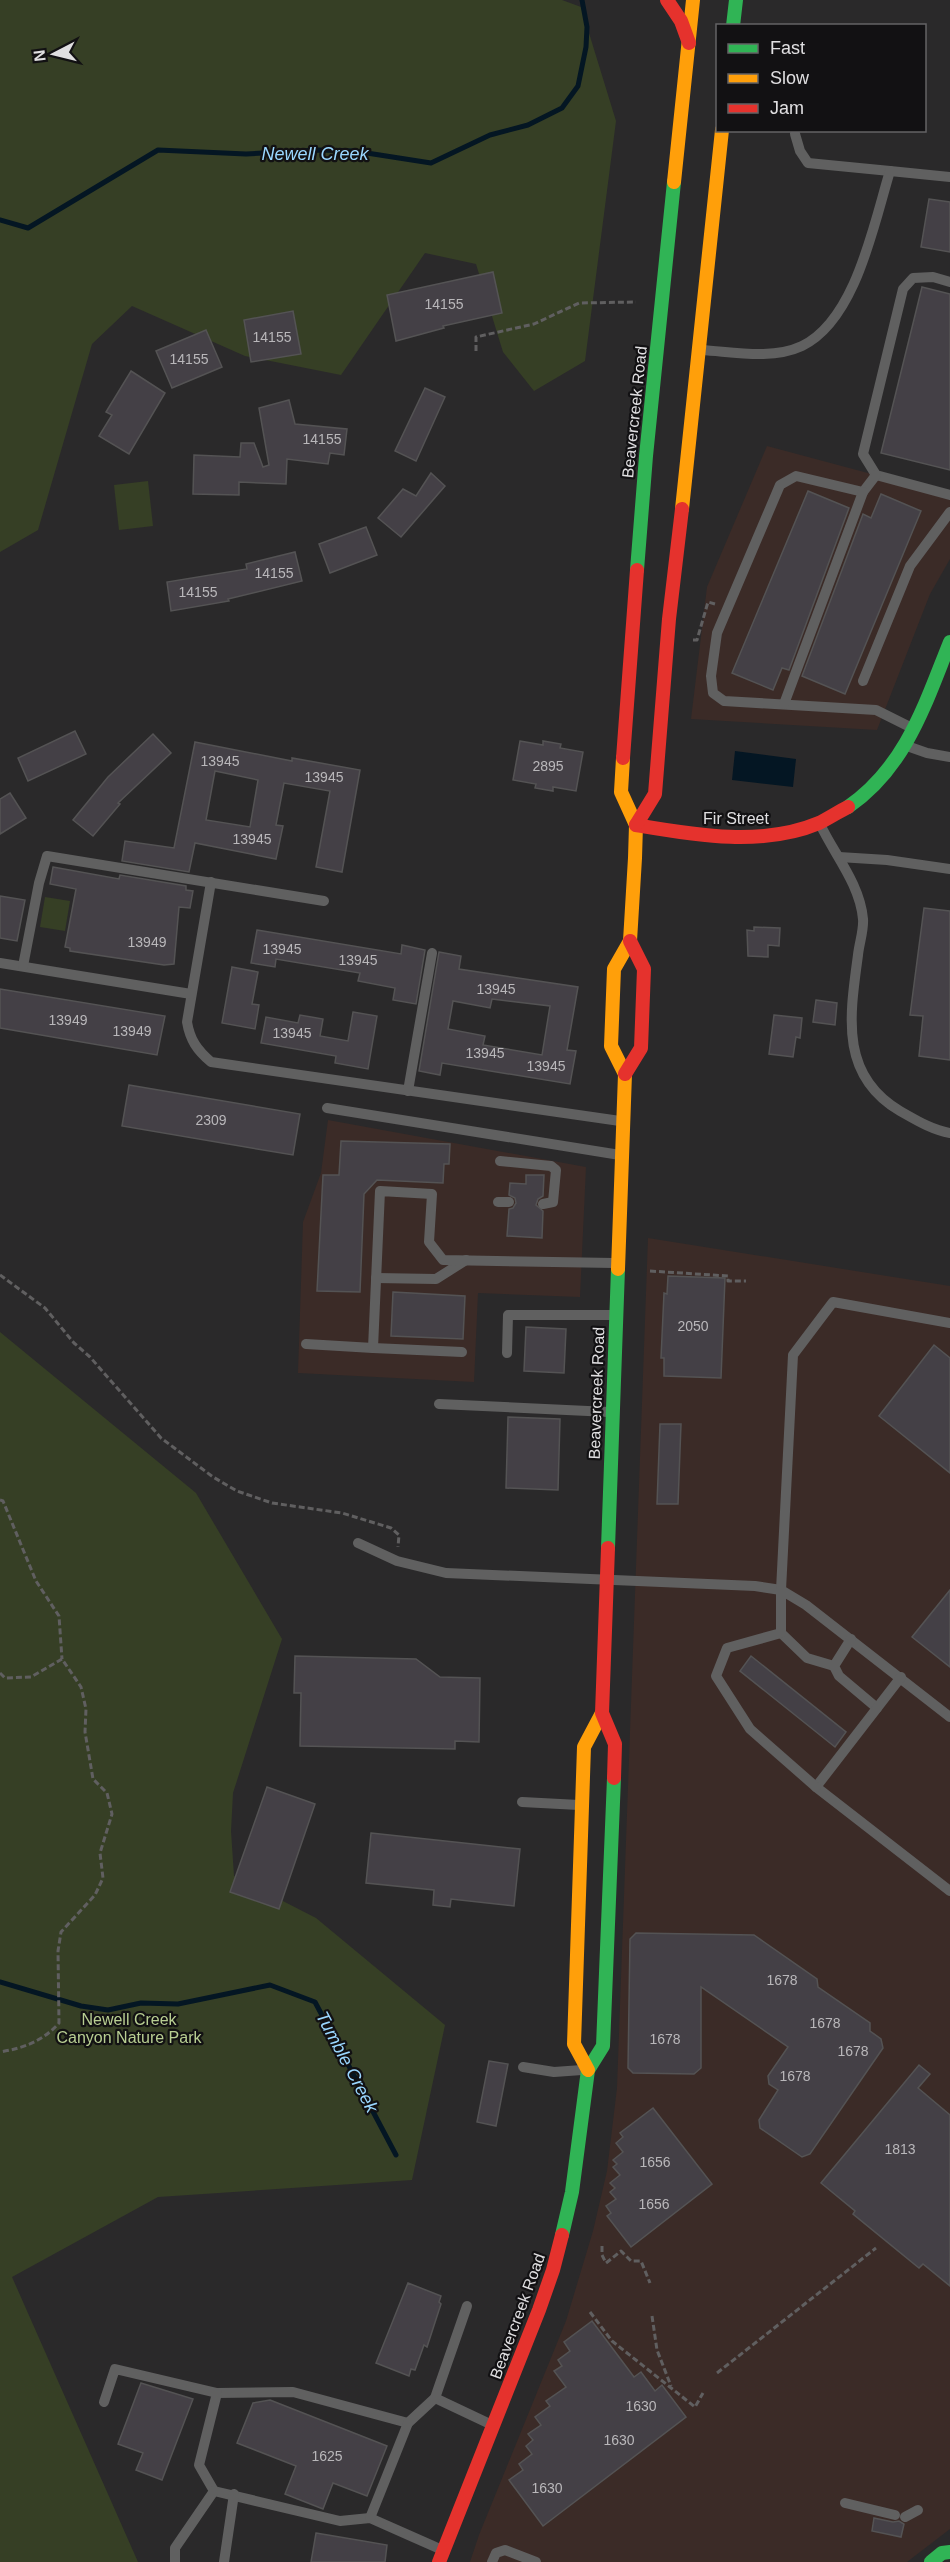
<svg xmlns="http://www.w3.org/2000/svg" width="950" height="2562" font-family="Helvetica,sans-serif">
<rect width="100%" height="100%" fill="#2a292a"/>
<g fill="#3b2b27">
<polygon points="767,446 950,495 950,559 930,594 877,730 691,719 707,587"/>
<polygon points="328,1120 586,1167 580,1297 478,1293 474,1382 298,1373 303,1222 321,1173"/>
<polygon points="648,1238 950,1286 950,2529 907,2562 470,2562 479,2535 566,2321 593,2231 607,2171 617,2088"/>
</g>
<g fill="#363f25">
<polygon points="0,0 562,0 581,7 616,121 585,361 534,391 503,352 476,264 425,253 341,375 245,356 132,306 92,344 38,530 0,552"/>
<polygon points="148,481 153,526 119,530 114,485"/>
<polygon points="45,897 70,901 65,931 40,927"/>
<polygon points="0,1332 196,1493 282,1639 233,1793 231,1831 234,1876 316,1918 445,2025 412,2180 158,2197 12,2277 138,2562 0,2562"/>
</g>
<polygon fill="#041623" points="735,751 796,759 793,787 732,780"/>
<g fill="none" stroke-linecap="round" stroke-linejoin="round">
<g stroke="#041623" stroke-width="5">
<polyline points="0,220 28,228 158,150 246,154 318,150 354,151 431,163 490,135 528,125 562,108 578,86 586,47 587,27 582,0"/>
<polyline points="0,1982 81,2006 108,2010 141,2003 178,2004 270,1985 315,2002 396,2155"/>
</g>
</g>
<g fill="#444046" stroke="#545354" stroke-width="1.5" fill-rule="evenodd">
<polygon points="929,199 950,202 950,252 921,247"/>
<polygon points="493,272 502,313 443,326 444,328 396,341 387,295"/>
<polygon points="922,287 950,294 950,470 881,453"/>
<polygon points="293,311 301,354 251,362 244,320"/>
<polygon points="206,330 222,367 172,388 156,351"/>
<polygon points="131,371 165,393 129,454 99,436 112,415 106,412"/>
<polygon points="425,388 445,397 416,461 395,451"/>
<polygon points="289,400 295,424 347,429 344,455 330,453 328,464 287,459 286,484 239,482 239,495 193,494 194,455 240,457 241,443 254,443 263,467 269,465 259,408"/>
<polygon points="431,473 445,486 401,537 378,518 403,489 416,496"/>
<polygon points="808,491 849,508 789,670 782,668 773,690 732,673"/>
<polygon points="881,494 921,511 845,694 802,676 863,514 871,518"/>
<polygon points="366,527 377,555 330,573 319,544"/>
<polygon points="295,552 302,581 228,599 229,601 171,611 167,582 247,569 246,564"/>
<polygon points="75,731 86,754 28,781 18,758"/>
<polygon points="153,734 171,753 118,803 120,804 93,836 73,820 108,777"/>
<polygon points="520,741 543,745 543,741 561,744 560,748 583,752 576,791 553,787 553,791 535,788 536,784 513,780"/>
<path d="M195,742l97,19v-3l68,12 -18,102 -26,-5 14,-76 -46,-8 -8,42 7,1 -7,33 -81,-16 -6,29 -67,-11 3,-20 49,7zM215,771l43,9 -8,47 -44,-7z"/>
<polygon points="10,793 26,818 0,834 0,799"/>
<polygon points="53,867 119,879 120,875 186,886 186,890 193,891 190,908 179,907 174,964 164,965 70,951 70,948 65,947 76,889 50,884"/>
<polygon points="0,896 25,900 17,941 0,938"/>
<polygon points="924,908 950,911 950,1060 919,1056 923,1016 910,1015"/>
<polygon points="754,927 780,928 779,946 768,945 768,957 748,956 747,930 754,931"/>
<polygon points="257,930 401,954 402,945 425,950 416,1004 393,1000 395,988 358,981 360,973 276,959 275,967 251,963"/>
<path d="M439,952l22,4 -2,13 119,18 -11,63 9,1 -6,33 -128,-21 -2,12 -21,-4zM492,999l58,7 -8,49 -59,-10 2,-9 -37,-7 5,-28 37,7z"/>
<polygon points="232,967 258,972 252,1004 259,1005 255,1029 222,1023"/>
<polygon points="0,989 165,1016 157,1055 0,1028"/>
<polygon points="816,1000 837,1003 835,1025 813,1022"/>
<polygon points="353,1012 377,1016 368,1069 335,1063 336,1056 261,1043 266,1017 298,1023 300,1015 323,1019 320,1036 348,1041"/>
<polygon points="774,1015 802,1018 800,1038 796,1037 793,1057 769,1054"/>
<polygon points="129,1085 300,1114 293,1155 122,1126"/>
<polygon points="341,1141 450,1144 449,1164 444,1164 443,1183 377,1180 364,1194 360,1292 317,1291 323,1175 339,1175"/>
<polygon points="526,1175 544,1175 543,1196 538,1199 536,1205 543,1211 542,1238 507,1236 509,1209 513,1208 516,1203 515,1198 509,1195 510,1183 526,1184"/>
<polygon points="668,1276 725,1278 721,1378 664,1376 664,1358 661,1358 664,1293 667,1294"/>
<polygon points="393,1292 465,1296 463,1339 391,1336"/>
<polygon points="526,1327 566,1329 564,1373 524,1371"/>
<polygon points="934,1345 950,1358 950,1473 879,1416"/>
<polygon points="508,1417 560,1419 558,1490 506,1488"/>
<polygon points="660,1424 681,1424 678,1504 657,1504"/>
<polygon points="950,1590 950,1667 912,1637"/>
<polygon points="295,1656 416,1659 440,1677 480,1678 479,1742 455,1741 455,1749 300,1746 301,1693 294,1693"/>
<polygon points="751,1656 846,1732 835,1747 740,1671"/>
<polygon points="267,1787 315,1804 279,1909 230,1892"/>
<polygon points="371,1833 520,1849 514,1906 451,1899 450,1907 433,1905 434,1890 366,1883"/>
<polygon points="636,1933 754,1935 817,1979 818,1987 870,2023 870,2031 881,2039 883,2048 810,2154 802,2157 760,2128 759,2120 778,2090 769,2084 768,2076 788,2047 701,1987 701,2068 694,2074 633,2073 628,2068 630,1939"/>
<polygon points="489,2061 508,2064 496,2126 477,2122"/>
<polygon points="919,2065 930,2074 918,2088 950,2115 950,2286 923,2264 919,2268 853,2214 855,2211 821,2183"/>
<polygon points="653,2108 712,2184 631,2247 607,2216 611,2213 606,2206 616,2199 610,2192 615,2188 610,2183 620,2175 613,2167 617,2164 613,2160 623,2152 616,2143 623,2137 620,2133"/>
<polygon points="408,2283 441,2296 439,2302 441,2304 427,2347 424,2345 415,2370 411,2369 409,2376 376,2363"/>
<polygon points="592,2321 634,2377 641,2372 655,2391 662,2385 686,2417 543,2526 509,2480 523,2470 519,2464 532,2454 526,2446 533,2440 528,2434 541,2425 535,2417 550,2406 546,2401 566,2387 554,2371 562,2366 558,2360 570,2351 564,2342"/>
<polygon points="141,2383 193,2399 162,2480 136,2470 143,2453 118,2444"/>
<polygon points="270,2400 387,2446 367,2496 333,2483 323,2509 285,2494 296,2466 237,2443 253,2403"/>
<polygon points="874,2518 893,2522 899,2521 904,2524 901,2537 872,2531"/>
<polygon points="316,2533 387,2545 385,2562 311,2562"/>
</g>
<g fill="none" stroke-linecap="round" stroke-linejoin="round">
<g stroke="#605f60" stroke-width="3" stroke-dasharray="6 3" stroke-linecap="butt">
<polyline points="476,351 476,337 534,324 579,303 636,302"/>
<polyline points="693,640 697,640 708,602 715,604"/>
<polyline points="650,1271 728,1276 728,1281 746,1281"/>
<polyline points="0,1275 45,1308 74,1343 90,1357 161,1438 213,1477 237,1491 272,1503 342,1513 391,1528 399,1535 398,1547"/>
<polyline points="0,1500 3,1501 36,1581 59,1616 62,1659"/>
<path d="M0,1673l5,5 26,-1 31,-18 19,28 5,22 -1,23 8,47 14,14 5,21 -12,39 3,25 -8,17 -34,37 -3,19 1,72c-16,18 -35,25 -59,29"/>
<polyline points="602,2246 602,2255 606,2263 621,2251 631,2261 641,2261 650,2283"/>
<polyline points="590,2312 612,2341 695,2407 703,2393"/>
<polyline points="652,2316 657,2350 671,2386"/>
<polyline points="717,2373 876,2248"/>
</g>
<g stroke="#606060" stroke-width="10">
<polyline points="795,134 800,151 808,163 890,171"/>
<polyline points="950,282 933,277 913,278 903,289 863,454 876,475 950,495"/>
<path d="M702,350c32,2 70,10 100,-4 54,-26 72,-123 88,-175l60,6"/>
<polyline points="876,475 863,492 796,476 780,485 717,633 711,676 713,693 724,701 876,710 912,728"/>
<polyline points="863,681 910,566 950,512"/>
<polyline points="784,704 863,492"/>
<polyline points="907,746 927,753 950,757"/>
<path d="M820,824c14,30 40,60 43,95 1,11 -4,25 -5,36 -8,60 -19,120 42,156 16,9 32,19 50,22"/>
<polyline points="839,857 887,860 950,869"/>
<path d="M211,882l-24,140c3,18 10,28 24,40l409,59"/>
<polyline points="0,963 191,994"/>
<polyline points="23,966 39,883 47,856 324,901"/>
<polyline points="408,1091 432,953"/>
<polyline points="327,1108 620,1155"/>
<polyline points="500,1161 551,1166 556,1170 553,1202 543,1204"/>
<polyline points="498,1202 509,1202"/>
<polyline points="376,1278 436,1279 466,1260"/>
<polyline points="306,1344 373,1348"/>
<polyline points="462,1352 373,1348 380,1191 432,1194 429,1242 443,1260 614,1263"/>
<polyline points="507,1353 508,1315 613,1315"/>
<polyline points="439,1404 609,1412"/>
<polyline points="358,1543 397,1561 446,1573 755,1586 781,1590 806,1605 950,1717"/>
<polyline points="781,1633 807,1658 834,1666"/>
<polyline points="851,1639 834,1666 839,1676 877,1708"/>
<polyline points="901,1677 816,1787 950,1891"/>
<polyline points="816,1787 750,1729 716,1676 727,1648 781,1633 781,1590 793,1355 833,1302 950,1323"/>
<polyline points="522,1802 579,1805"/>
<polyline points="523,2067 554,2072 582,2070"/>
<polyline points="217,2393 293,2392 408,2423"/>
<polyline points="435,2398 490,2424"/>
<polyline points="104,2402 115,2369 217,2393 199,2465 214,2491"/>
<polyline points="214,2491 340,2521 370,2518 440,2549"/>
<polyline points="845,2503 895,2515"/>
<polyline points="905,2517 918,2510"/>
<polyline points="370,2518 408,2423 435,2398 467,2306"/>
<polyline points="175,2562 175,2548 214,2491"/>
<polyline points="224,2562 234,2494"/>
<polyline points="492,2562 496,2553 505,2550 536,2562"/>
</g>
<g stroke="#30b455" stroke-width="14">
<polyline points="733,26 736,0"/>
<polyline points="637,570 646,456 674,182"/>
<path d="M848,807c58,-40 77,-103 102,-165"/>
<polyline points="608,1548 618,1269"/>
<polyline points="562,2235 572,2192 588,2070 603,2046 614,1778"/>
<polyline points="931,2562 942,2553 950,2552"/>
</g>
<g stroke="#ff9f0a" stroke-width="14">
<polyline points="674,182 693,0"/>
<polyline points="682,509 722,130"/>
<polyline points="618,1269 625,1074 611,1046 614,969 630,941 635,858 636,825 621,792 623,758"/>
<polyline points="588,2070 574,2044 584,1747 602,1713"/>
</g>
<g stroke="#e5322d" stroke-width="14">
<polyline points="667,0 681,21 689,43"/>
<polyline points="623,758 637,570"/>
<path d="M636,825c59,10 126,22 183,-2 10,-5 19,-11 29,-16"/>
<polyline points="636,825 655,794 669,619 682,509"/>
<polyline points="625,1074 641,1048 644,969 630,941"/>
<polyline points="608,1548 602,1713 615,1744 614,1778"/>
<polyline points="439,2562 539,2310 553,2270 562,2235"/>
</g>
</g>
<g text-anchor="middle" stroke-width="4.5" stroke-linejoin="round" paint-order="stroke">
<g font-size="14" fill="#b9b7ba">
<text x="444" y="309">14155</text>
<text x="272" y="342">14155</text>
<text x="189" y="364">14155</text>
<text x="322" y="444">14155</text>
<text x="274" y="578">14155</text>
<text x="198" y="597">14155</text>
<text x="220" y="766">13945</text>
<text x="548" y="771">2895</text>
<text x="324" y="782">13945</text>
<text x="252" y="844">13945</text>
<text x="147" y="947">13949</text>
<text x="282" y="954">13945</text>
<text x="358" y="965">13945</text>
<text x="496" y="994">13945</text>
<text x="68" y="1025">13949</text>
<text x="132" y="1036">13949</text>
<text x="292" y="1038">13945</text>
<text x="485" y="1058">13945</text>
<text x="546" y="1071">13945</text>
<text x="211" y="1125">2309</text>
<text x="693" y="1331">2050</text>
<text x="782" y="1985">1678</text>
<text x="825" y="2028">1678</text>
<text x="665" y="2044">1678</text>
<text x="853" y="2056">1678</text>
<text x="795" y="2081">1678</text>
<text x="900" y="2154">1813</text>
<text x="655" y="2167">1656</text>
<text x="654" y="2209">1656</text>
<text x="641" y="2411">1630</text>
<text x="619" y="2445">1630</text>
<text x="327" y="2461">1625</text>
<text x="547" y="2493">1630</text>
</g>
<g font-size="16" fill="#e0dfe1" stroke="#121113">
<text transform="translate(634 412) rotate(-84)" y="6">Beavercreek Road</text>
<text x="736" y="824">Fir Street</text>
<text transform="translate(596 1393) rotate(-88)" y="6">Beavercreek Road</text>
<text transform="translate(517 2316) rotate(-70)" y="6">Beavercreek Road</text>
</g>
<g font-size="16" fill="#b8ce92" stroke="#121113">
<text x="129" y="2025">Newell Creek<tspan x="129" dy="18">Canyon Nature Park</tspan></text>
</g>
<g font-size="18" font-style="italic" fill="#9ad7ff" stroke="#121113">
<text x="315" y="160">Newell Creek</text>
<text transform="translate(347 2062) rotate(62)" y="6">Tumble Creek</text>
</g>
</g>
<rect x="716" y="24" width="210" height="108" fill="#121113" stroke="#646365" stroke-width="1.5"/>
<rect x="728" y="44" width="30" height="9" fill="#30b455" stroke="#646365" stroke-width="1.5"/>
<text x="770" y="54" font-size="18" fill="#e0dfe1">Fast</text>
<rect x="728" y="74" width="30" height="9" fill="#ff9f0a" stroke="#646365" stroke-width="1.5"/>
<text x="770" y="84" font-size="18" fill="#e0dfe1">Slow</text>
<rect x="728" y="104" width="30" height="9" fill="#e5322d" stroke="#646365" stroke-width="1.5"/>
<text x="770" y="114" font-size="18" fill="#e0dfe1">Jam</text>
<g transform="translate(54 54) rotate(263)" stroke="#121113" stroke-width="4.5" paint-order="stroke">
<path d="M0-4.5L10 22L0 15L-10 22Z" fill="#e0dfe1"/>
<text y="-9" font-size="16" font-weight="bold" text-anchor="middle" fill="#e0dfe1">N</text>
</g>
</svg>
